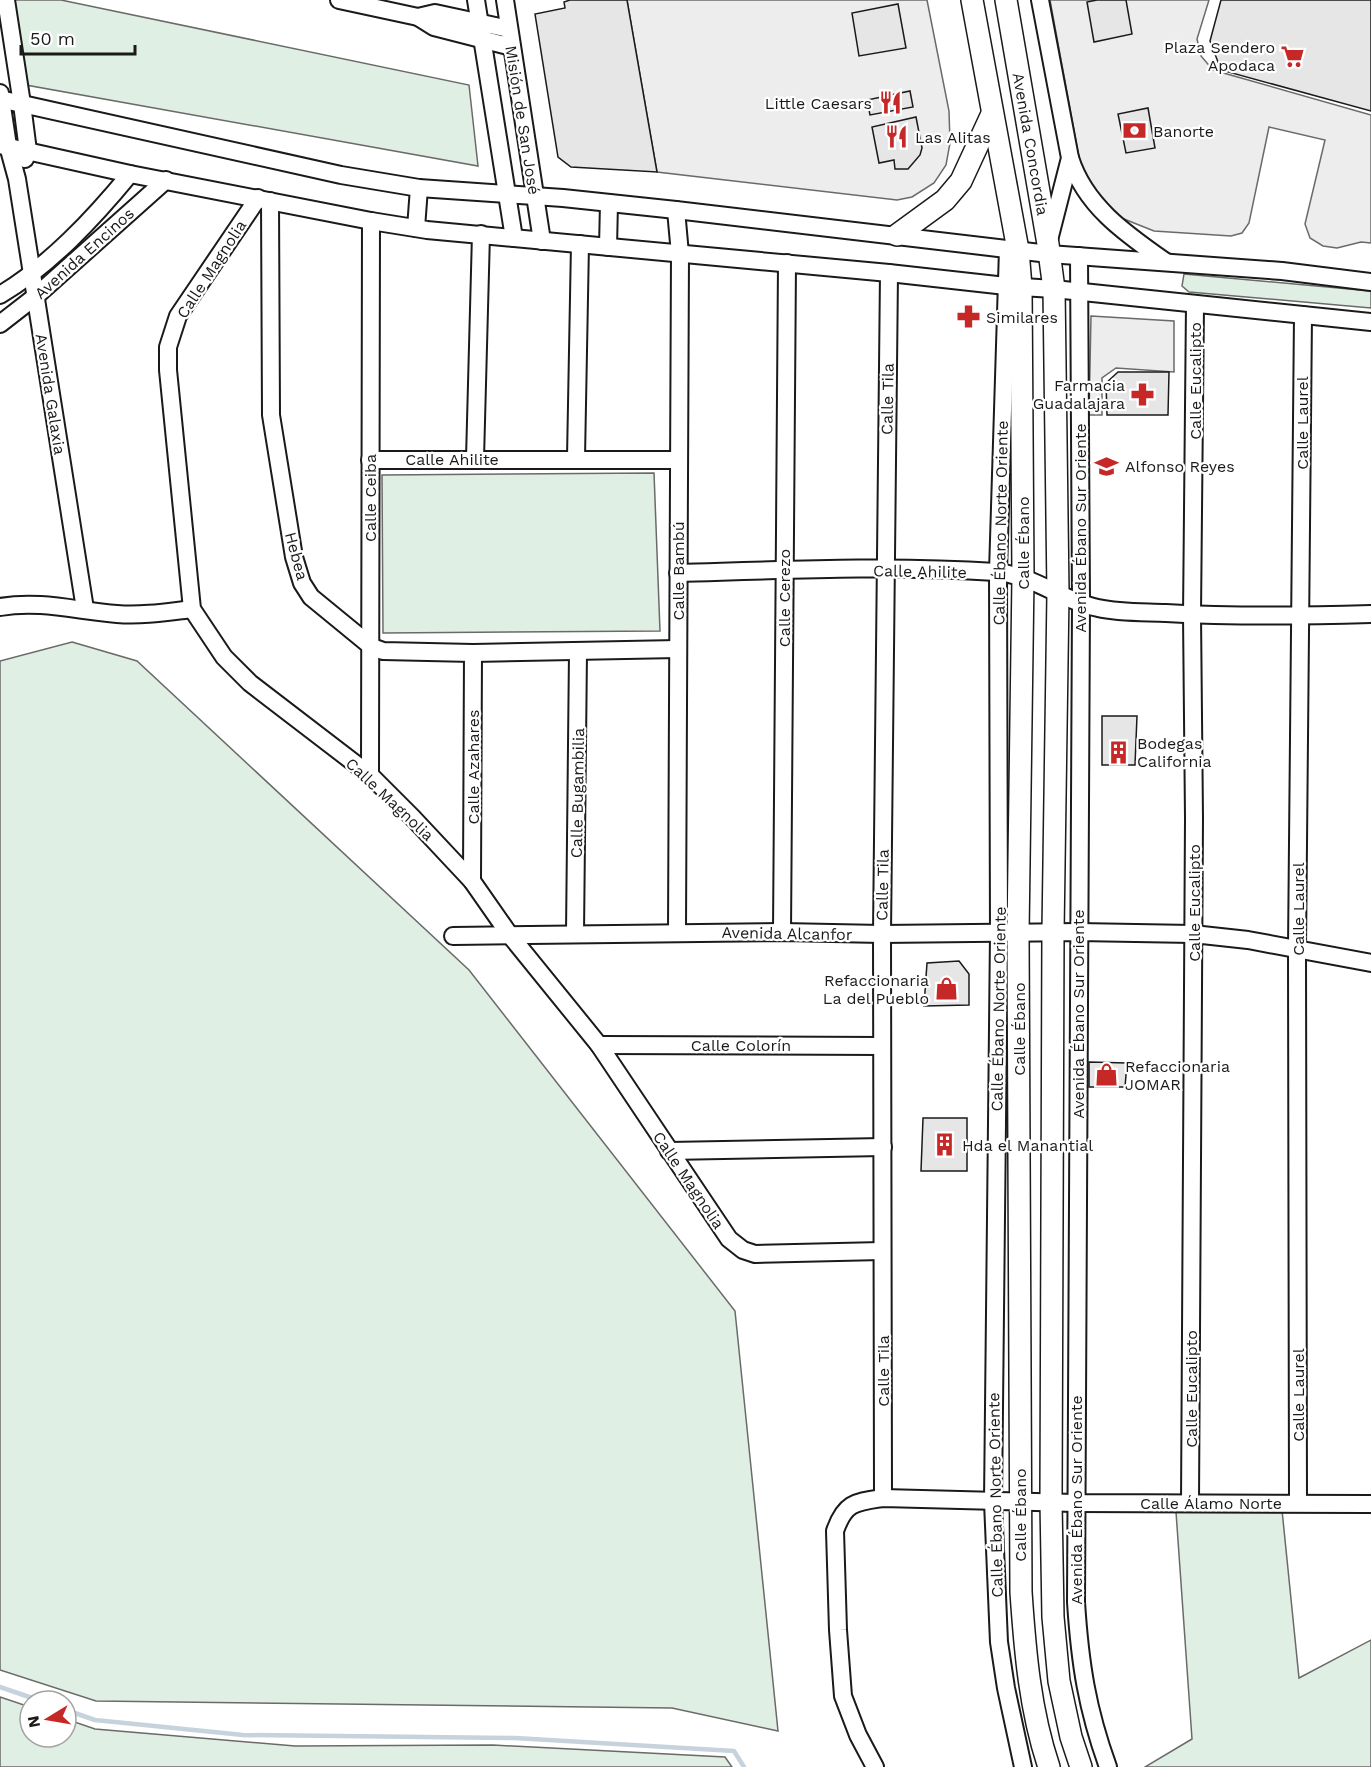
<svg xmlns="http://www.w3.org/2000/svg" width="1371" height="1767" font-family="'Work Sans',sans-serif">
<rect width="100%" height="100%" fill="#fff"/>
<g fill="#e0efe3" stroke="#6a6a6a" stroke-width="1.5">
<polygon points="13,0 61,0 469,85 478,166 26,85"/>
<polygon points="1184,274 1371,291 1371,308 1189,292 1182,286"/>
<polygon points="654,473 660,631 383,633 382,475"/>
<polygon points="72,642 137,661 469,970 735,1311 778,1731 672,1708 96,1701 0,1670 0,661"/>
<polygon points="1282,1510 1299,1678 1371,1640 1371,1767 1145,1767 1192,1739 1176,1512"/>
<polygon points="0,1697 30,1707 30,1737 66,1737 66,1719 95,1729 295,1746 493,1745 725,1757 732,1767 0,1767"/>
</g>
<g fill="#ededed" stroke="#6a6a6a" stroke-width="1.5">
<polygon points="627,0 927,0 949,111 950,143 946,165 934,183 912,197 897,200 657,172"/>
<polygon points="1050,0 1209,0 1197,39 1201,56 1213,70 1371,115 1371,243 1361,242 1337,248 1323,246 1310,238 1305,224 1325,140 1269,127 1249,223 1242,233 1231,236 1154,231 1114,215 1091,190 1080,163"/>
<polygon points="1091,316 1174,321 1174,372 1116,368 1102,378 1102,415 1089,415"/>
</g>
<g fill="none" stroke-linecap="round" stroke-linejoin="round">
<g stroke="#c6d2dc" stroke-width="4.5">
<polyline points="0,1687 41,1701"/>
<polyline points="66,1710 95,1720 243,1735 515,1738 734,1751 744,1767"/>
</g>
</g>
<g fill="#e6e6e6" stroke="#1a1a1a" stroke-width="1.5">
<polygon points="570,0 627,0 657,172 571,167 558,157 535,14 565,8 564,2"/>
<polygon points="1097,0 1126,0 1132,34 1094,42 1087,2"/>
<polygon points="1221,0 1371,0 1371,111 1221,70 1210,41"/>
<polygon points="898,4 906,48 859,56 852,13"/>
<polygon points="910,91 913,107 870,115 867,100"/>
<polygon points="1148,108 1155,148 1126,153 1118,114"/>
<polygon points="916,117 922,148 920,155 908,169 895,169 894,160 879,163 872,127"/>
<polygon points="1118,372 1169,372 1168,415 1107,415 1106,383"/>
<polygon points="1102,716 1137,716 1135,765 1102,765"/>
<polygon points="959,961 969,974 969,1005 924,1006 927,963"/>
<polygon points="1089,1062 1127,1063 1125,1087 1089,1087"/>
<polygon points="923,1118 967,1118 967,1171 921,1171"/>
</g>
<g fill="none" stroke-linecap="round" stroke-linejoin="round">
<defs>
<g id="minor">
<polyline points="6,0 22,104 28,151 25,159"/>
<polyline points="339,0 418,17 434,27 512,47"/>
<polyline points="476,0 514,238"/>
<polyline points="505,0 542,241"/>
<polyline points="1040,0 1070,158 1049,240"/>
<polyline points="418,17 435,13 509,29"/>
<polyline points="0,93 8,146 17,179 85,609"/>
<polyline points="0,99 341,175 419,188 563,198 676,210 1049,254 1282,271 1371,282"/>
<polyline points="0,145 130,174 371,221 427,230 889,273 1006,286 1054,289 1371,322"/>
<path d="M1070,158c15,48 56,76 96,104"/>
<polyline points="258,198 178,316 168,347 168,370 192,609 224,657 250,683 370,775 413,818 472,881 509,934 599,1045 729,1239 743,1250 755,1254 882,1251"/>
<polyline points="270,201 271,415 294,557 302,583 311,597 372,647 383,651 473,653 678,649"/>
<polyline points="676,210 680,254 677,932"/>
<polyline points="416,228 419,188"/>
<polyline points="608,247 609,203"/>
<polyline points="1008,249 998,572 999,933 993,1502 999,1642 1006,1688 1023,1767"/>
<path d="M1079,256l2,347 -5,999c4,62 11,107 32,165"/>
<path d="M0,295c50,-30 93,-76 130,-121"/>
<polyline points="0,324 36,296 166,180"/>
<polyline points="576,458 580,244"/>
<polyline points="475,459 481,234"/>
<polyline points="370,460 678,460"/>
<path d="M678,573c105,-3 213,-8 318,-1 38,3 66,29 102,36 22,5 46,4 68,5 69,4 137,3 205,1"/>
<path d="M0,607c41,-7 77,4 117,7 25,2 50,-2 75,-5"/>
<polyline points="370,775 371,221"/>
<polyline points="472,881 473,653"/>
<polyline points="782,932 787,263"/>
<polyline points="575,933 578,652"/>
<polyline points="453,936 782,932 882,934 1078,932 1193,934 1248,940 1371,963"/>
<polyline points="599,1045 882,1046"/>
<polyline points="669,1151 883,1147"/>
<polyline points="883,1498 882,934 889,273"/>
<polyline points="1190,1503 1194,818 1192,615 1195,304"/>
<polyline points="1298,1503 1297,949 1303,315"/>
<path d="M875,1767l-17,-32 -15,-39 -5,-66 -3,-99c10,-29 21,-29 48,-33l192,5 296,1"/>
</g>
<g id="major">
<path d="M972,0l46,250 3,37 2,290 -5,356 3,659c4,59 9,119 28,175"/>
<polyline points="1006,0 1048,244 1054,289 1058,593 1053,932 1051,1502 1053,1617 1059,1681 1071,1737 1081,1767"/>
<polyline points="897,235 945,200 961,181 992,114"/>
</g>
</defs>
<use href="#minor" stroke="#1a1a1a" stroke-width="20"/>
<use href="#major" stroke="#1a1a1a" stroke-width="24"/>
<use href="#minor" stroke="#fff" stroke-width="16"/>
<use href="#major" stroke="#fff" stroke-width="21"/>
</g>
<defs>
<symbol id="supermarket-bare" viewBox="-9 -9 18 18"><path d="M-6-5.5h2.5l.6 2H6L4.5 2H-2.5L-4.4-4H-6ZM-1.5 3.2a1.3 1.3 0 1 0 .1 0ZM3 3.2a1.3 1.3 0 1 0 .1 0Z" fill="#c62828" stroke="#fff" stroke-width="2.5" paint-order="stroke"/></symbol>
<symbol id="restaurant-bare" viewBox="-9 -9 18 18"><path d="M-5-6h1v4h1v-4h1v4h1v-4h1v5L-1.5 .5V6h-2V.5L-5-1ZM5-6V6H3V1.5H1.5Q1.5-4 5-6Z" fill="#c62828" stroke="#fff" stroke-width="2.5" paint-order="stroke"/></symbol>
<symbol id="bank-bare" viewBox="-9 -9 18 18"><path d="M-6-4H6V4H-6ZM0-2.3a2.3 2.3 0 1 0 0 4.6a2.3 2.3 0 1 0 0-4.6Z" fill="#c62828" stroke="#fff" stroke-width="2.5" paint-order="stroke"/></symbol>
<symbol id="pharmacy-bare" viewBox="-9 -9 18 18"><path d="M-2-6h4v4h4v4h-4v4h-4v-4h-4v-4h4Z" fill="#c62828" stroke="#fff" stroke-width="2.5" paint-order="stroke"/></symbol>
<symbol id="school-bare" viewBox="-9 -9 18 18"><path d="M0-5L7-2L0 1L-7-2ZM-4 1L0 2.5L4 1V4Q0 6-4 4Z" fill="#c62828" stroke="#fff" stroke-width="2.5" paint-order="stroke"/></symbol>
<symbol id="building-bare" viewBox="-9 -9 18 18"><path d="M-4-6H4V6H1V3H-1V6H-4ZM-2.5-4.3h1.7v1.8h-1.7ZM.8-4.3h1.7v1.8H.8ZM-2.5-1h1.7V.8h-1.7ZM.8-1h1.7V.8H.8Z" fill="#c62828" stroke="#fff" stroke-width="2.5" paint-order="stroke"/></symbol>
<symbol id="shop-bare" viewBox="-9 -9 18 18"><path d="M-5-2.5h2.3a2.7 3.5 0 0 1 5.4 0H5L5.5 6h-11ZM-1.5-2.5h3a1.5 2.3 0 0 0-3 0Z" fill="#c62828" stroke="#fff" stroke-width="2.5" paint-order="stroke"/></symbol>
</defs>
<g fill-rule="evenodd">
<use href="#supermarket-bare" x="1276" y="40" width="33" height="33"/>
<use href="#restaurant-bare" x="874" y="86" width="33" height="33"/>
<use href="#bank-bare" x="1118" y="114" width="33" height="33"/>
<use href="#restaurant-bare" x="880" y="120" width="33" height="33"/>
<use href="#pharmacy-bare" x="952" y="300" width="33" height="33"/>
<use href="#pharmacy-bare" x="1126" y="378" width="33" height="33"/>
<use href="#school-bare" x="1090" y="450" width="33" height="33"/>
<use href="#building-bare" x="1102" y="736" width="33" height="33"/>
<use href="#shop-bare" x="930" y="972" width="33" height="33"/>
<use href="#shop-bare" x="1090" y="1058" width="33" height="33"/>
<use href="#building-bare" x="928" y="1128" width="33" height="33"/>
</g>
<g text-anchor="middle" stroke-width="4.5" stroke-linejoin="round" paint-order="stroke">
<g font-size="16" fill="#1a1a1a" stroke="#fff" text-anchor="start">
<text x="1275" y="53" text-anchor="end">Plaza Sendero<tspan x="1275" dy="18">Apodaca</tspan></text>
<text x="872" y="109" text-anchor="end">Little Caesars</text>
<text x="1153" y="137">Banorte</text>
<text x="915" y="143">Las Alitas</text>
<text x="986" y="323">Similares</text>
<text x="1125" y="391" text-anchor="end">Farmacia<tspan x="1125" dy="18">Guadalajara</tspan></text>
<text x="1125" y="472">Alfonso Reyes</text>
<text x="1137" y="749">Bodegas<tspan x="1137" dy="18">California</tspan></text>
<text x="929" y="986" text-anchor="end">Refaccionaria<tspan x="929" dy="18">La del Pueblo</tspan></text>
<text x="1125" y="1072">Refaccionaria<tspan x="1125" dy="18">JOMAR</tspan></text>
<text x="962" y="1151">Hda el Manantial</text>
</g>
<g font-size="16" fill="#1a1a1a" stroke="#fff">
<text transform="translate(523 120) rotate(81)" y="6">Misión de San José</text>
<text transform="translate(1031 144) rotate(80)" y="6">Avenida Concordia</text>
<text transform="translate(84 253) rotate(-42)" y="6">Avenida Encinos</text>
<text transform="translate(211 269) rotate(-57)" y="6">Calle Magnolia</text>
<text transform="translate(1195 381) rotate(-90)" y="6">Calle Eucalipto</text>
<text transform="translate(51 394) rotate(81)" y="6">Avenida Galaxia</text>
<text transform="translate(887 399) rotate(-89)" y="6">Calle Tila</text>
<text transform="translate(1302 423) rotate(-90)" y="6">Calle Laurel</text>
<text x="452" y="465">Calle Ahilite</text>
<text transform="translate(370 498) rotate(-90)" y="6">Calle Ceiba</text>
<text transform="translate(1000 523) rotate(-89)" y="6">Calle Ébano Norte Oriente</text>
<text transform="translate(1080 528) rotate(-90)" y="6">Avenida Ébano Sur Oriente</text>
<text transform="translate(1023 543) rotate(-90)" y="6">Calle Ébano</text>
<text transform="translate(297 556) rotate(75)" y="6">Hebea</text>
<text transform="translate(678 571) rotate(-90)" y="6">Calle Bambú</text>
<text transform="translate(920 571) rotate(1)" y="6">Calle Ahilite</text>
<text transform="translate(784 598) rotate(-90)" y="6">Calle Cerezo</text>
<text transform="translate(473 767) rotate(-90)" y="6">Calle Azahares</text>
<text transform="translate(577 793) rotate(-89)" y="6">Calle Bugambilia</text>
<text transform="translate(390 799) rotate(43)" y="6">Calle Magnolia</text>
<text transform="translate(882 885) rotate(-89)" y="6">Calle Tila</text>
<text transform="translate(1194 903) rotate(-90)" y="6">Calle Eucalipto</text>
<text transform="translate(1298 909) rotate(-90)" y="6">Calle Laurel</text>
<text transform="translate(787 933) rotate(1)" y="6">Avenida Alcanfor</text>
<text transform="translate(998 1009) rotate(-89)" y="6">Calle Ébano Norte Oriente</text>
<text transform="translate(1078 1014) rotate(-90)" y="6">Avenida Ébano Sur Oriente</text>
<text transform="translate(1019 1029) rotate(-90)" y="6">Calle Ébano</text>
<text x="741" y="1051">Calle Colorín</text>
<text transform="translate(689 1180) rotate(56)" y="6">Calle Magnolia</text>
<text transform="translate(883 1371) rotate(-90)" y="6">Calle Tila</text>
<text transform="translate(1191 1389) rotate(-90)" y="6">Calle Eucalipto</text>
<text transform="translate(1298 1395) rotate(-90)" y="6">Calle Laurel</text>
<text transform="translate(995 1495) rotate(-91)" y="6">Calle Ébano Norte Oriente</text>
<text transform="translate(1076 1500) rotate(-90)" y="6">Avenida Ébano Sur Oriente</text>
<text x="1211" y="1509">Calle Álamo Norte</text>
<text transform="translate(1020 1515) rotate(-90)" y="6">Calle Ébano</text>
</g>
</g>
<g transform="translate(48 1719) rotate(259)"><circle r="28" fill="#ffffff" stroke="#a3a3a3" stroke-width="1.5"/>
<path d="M0-4.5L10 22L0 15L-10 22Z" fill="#c62828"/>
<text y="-9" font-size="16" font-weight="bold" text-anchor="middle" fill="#1a1a1a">N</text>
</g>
<path d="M21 45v9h114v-9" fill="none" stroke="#1a1a1a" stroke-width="3"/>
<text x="30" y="45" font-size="18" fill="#1a1a1a" stroke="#ffffff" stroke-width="4.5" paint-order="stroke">50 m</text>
</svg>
